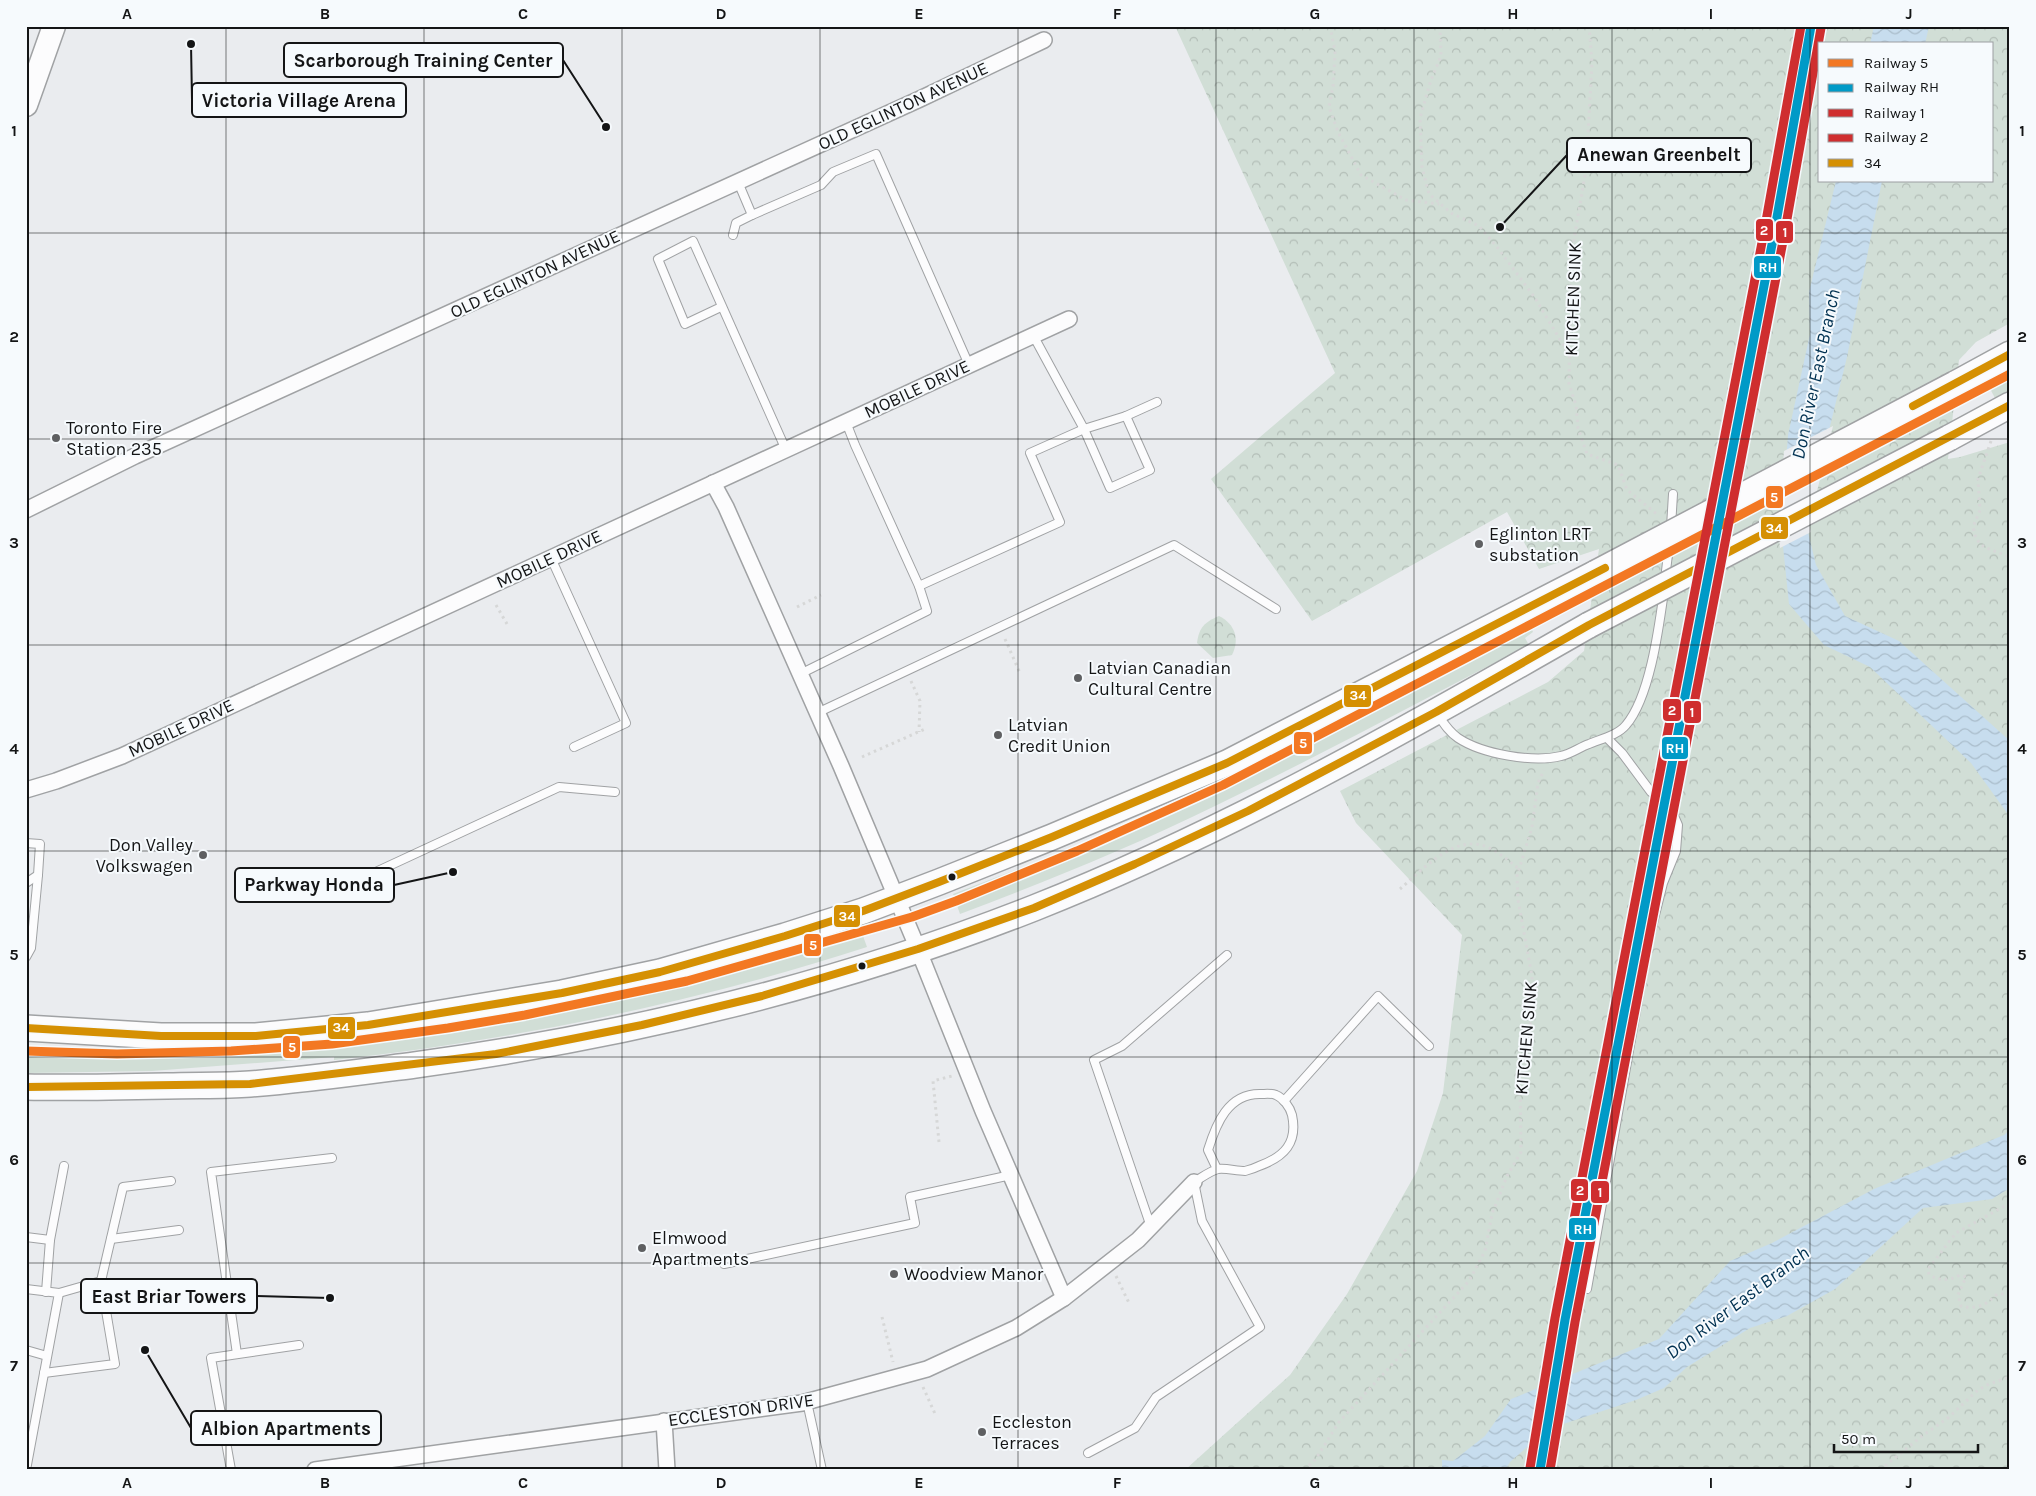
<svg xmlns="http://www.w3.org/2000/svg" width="2036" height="1496" font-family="Karla,sans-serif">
<defs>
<pattern id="forest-crowns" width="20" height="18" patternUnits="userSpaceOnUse" patternTransform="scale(1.25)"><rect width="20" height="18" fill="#d1ded6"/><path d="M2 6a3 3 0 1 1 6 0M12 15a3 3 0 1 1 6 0" fill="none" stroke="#b3beb7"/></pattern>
<pattern id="water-waves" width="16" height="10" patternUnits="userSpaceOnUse" patternTransform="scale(1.25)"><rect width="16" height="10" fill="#c7ddee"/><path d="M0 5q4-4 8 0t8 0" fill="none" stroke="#aabdcb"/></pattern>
</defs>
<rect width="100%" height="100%" fill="#eaecef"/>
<g fill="#d1ded6">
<polygon points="2010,369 2010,393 1996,400 1986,381"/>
<path d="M1528,622l5,10 -8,6 4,7c-105,54 -208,110 -314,161 -83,41 -168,75 -255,108l-7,-20 122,-47 131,-59z"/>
<path d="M859,925l8,22c-173,56 -352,93 -533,113v-3l-182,14 -126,2v-19c103,6 204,2 307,-6l-1,-10 486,-100z"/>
</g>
<g fill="url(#forest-crowns)" fill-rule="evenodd">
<path d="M1175,26h835v297l-34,19 -17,18 -11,99 12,-2 50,-15v1028h-825l105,-95 57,-81 70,-123 26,-78 19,-158 -106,-112 -16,-32 208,-109 36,-31 15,-102 -60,20 -32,-57 -195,109 -101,-142 124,-106zM1820,44h172v137h-172z"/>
<path d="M1219,616c16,8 21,23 13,39l-19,3 -16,-15c2,-16 8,-21 22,-27z"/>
</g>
<g fill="url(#water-waves)">
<polygon points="1874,26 1929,26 1925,44 1870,44"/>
<polygon points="1836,181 1882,181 1847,357 1806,524 1816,565 1845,616 1899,641 2010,741 2010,817 1971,763 1870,667 1824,645 1789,604 1781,527 1788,435 1810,334 1809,292"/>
<polygon points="2010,1130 2010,1188 1992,1199 1923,1208 1835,1289 1787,1316 1750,1328 1687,1367 1664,1388 1636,1400 1548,1429 1510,1462 1505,1470 1442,1470 1442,1460 1453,1461 1485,1436 1511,1399 1659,1339 1730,1261 1772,1243 1874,1189 2004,1135"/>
</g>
<polygon fill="#eaecef" points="1833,426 1809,524 1811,532 1780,548 1778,527 1784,451"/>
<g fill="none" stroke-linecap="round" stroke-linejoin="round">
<defs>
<g id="lane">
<polyline points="738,182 752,215 821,185 833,172 876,154 969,365"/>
<polyline points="733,235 736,223 752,215"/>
<polyline points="721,307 685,324 658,259 693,241 786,450"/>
<polyline points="1033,335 1084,429 1126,416"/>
<polyline points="846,422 855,445 919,586 1060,522 1030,453 1084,429 1110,488 1150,470 1126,416 1157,402"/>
<polyline points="1671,527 1673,494"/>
<polyline points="551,558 626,723 574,747"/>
<polyline points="1665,579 1670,538"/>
<polyline points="800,674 927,611 919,586"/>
<polyline points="817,713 1174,545 1276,609"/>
<path d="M1438,715c6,9 11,17 20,23 24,16 75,25 103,18 10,-2 19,-9 28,-12 12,-5 29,-9 37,-19 24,-28 33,-98 38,-134"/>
<polyline points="26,843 40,844 38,875 26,883"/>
<polyline points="352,883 559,787 615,792"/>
<polyline points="26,957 31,948 38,875"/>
<polyline points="1284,1101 1378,996 1429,1046"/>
<polyline points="1151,1227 1094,1060 1122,1046 1227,955"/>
<polyline points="26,1237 50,1240 64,1166"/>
<polyline points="111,1239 179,1230"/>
<polyline points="724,1264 915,1223 910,1197 1011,1175"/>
<polyline points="26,1289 59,1293 26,1470"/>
<polyline points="1587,1289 1648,943 1663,883 1676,851 1678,825 1671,809 1651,792 1622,753 1607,738"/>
<polyline points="46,1292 50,1240"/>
<polyline points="59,1293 101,1281"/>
<polyline points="26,1350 47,1356"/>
<polyline points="237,1354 211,1172 332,1158"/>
<polyline points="44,1373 115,1364 101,1281 123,1187 171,1181"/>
<polyline points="807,1402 822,1470"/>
<path d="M1088,1453l47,-25 21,-31 104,-70 -58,-106 -8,-39c7,-4 16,-11 24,-13 9,-1 18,2 27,2 4,-1 10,-3 14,-5 25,-9 39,-23 33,-51 -2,-8 -9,-17 -16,-20 -5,-2 -11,-1 -15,-1 -33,-1 -45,30 -53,56l9,19"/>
<polyline points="231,1470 211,1358 299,1345"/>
</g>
<g id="street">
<polyline points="713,483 726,507 841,766 918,949 983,1111 1064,1298"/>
<polyline points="26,510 135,456 920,99 1044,40"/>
<polyline points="26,790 56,781 122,756 1069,319"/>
<polyline points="664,1421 667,1470"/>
<polyline points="315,1470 802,1403 927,1369 1016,1328 1064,1298 1138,1240 1194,1182"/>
</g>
<polyline id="secondary" points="26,105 54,26"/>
<g id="primary">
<polyline points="1955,384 2010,354"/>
<polyline points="1949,438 2010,405"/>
<polyline points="26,1028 161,1036 256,1036 368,1025 562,993 660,972 785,936 863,911 939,882 1052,837 1227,763 1596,573"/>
<path d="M26,1087c47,1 94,0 141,-1 28,-1 56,0 83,-2 55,-4 111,-12 165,-19 211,-29 421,-79 619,-157 193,-76 375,-180 555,-283"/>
</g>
</defs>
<use href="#lane" stroke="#a0a2a4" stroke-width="10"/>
<use href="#street" stroke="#a0a2a4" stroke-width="18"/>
<use href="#secondary" stroke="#a0a2a4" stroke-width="25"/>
<use href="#primary" stroke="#a0a2a4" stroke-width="28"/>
<g stroke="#d6d7d7" stroke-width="3" stroke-dasharray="2.5 4" stroke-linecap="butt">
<polyline points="1330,26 1335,52 1333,86 1329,107 1338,132 1361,175 1406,200 1439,204"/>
<polyline points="1440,26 1441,56 1431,80 1420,118 1422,167 1429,194 1451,213 1479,226 1497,247 1535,298 1570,356"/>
<polyline points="1589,26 1592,63 1586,169 1571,257 1569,384 1576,405 1578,428 1587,454 1618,465 1627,490 1658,515"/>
<polyline points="1991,441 1978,479 1980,510 1973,527 1976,539 1984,547 2010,557"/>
<polyline points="496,605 507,624"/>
<polyline points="797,607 821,595"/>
<polyline points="1005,639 1020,673"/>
<polyline points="911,681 920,701 919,732"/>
<polyline points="862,757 925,729"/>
<path d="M1400,889c22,-19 55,-56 87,-42 12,5 22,14 32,22"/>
<polyline points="939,1142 933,1081 952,1076"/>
<path d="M2010,1203l-54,30 -28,36 1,6c12,6 19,6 31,0l6,2 -8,18 3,11c14,4 26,-1 36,-12h13"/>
<polyline points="1116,1276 1129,1303"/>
<polyline points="882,1317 893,1362"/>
<polyline points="923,1387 936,1416"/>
<polyline points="1304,1470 1315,1460 1339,1422 1469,1281 1485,1251 1492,1214 1507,1176 1521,1152 1520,1079 1527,1048 1532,1012 1532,976 1518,900 1517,876 1532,827 1538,783 1544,770"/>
<polyline points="1880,1470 1922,1436 1948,1418 1978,1390 1989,1384 2010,1377"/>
</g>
<use href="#lane" stroke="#fcfcfd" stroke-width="8"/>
<use href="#street" stroke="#fcfcfd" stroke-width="15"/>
<use href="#secondary" stroke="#fcfcfd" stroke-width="22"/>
<use href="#primary" stroke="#fcfcfd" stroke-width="25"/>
<defs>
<g id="primary-bridge">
<polyline points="1596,573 1955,384"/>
<polyline points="1589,625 1949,438"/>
</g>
</defs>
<use href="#primary-bridge" stroke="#a0a2a4" stroke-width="28" stroke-linecap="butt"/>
<use href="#primary-bridge" stroke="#fcfcfd" stroke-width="25"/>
<defs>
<g id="bus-1">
<polyline points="1913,406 2010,354"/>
<polyline points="26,1028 161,1036 256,1036 368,1025 562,993 660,972 785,936 863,911 939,882 1052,837 1227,763 1605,568"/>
<polyline points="26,1087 250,1084 496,1054 642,1025 762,996 918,949 1034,908 1135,864 1248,811 1436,712 1589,625 2010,405"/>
</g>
</defs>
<use href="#bus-1" stroke="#f6fafd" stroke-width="11"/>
<use href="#bus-1" stroke="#d59003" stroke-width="8"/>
<defs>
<polyline id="rail-1" points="26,1051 117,1054 231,1051 332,1044 448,1028 525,1015 687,981 912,917 956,901 1077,851 1223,785 2010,374"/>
<polyline id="rail-2" points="1540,1470 1565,1320 1774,234 1811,26"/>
<polyline id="rail-3" points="1550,1470 1575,1322 1784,236 1821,28"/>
<polyline id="rail-4" points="1530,1468 1555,1318 1764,232 1801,26"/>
</defs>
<use href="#rail-1" stroke="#f6fafd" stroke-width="12"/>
<use href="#rail-2" stroke="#f6fafd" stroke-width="12"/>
<use href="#rail-3" stroke="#f6fafd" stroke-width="12"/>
<use href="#rail-4" stroke="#f6fafd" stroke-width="12"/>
<use href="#rail-1" stroke="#f37823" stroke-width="9"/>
<use href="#rail-2" stroke="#009ac7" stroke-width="9"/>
<use href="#rail-3" stroke="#cf2e2f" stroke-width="9"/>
<use href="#rail-4" stroke="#cf2e2f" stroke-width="9"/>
</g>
<path fill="none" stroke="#141516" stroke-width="1" stroke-opacity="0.55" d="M226,26v1444M424,26v1444M622,26v1444M820,26v1444M1018,26v1444M1216,26v1444M1414,26v1444M1612,26v1444M1810,26v1444M26,233h1984M26,439h1984M26,645h1984M26,851h1984M26,1057h1984M26,1263h1984"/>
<g fill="#5f6062" stroke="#f6fafd" stroke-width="2">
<circle cx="56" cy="438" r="5"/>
<circle cx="1479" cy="544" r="5"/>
<circle cx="1078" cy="678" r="5"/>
<circle cx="998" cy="735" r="5"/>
<circle cx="203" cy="855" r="5"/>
<circle cx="642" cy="1248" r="5"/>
<circle cx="894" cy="1274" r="5"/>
<circle cx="982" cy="1432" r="5"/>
</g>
<g fill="#141516" stroke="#f6fafd" stroke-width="2">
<circle cx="952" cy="877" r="4.5"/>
<circle cx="862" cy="966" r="4.5"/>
</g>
<g text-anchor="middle" stroke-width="4" stroke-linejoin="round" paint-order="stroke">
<g font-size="18" fill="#141516" stroke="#f6fafd">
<text transform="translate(903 106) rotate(-25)" y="6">OLD EGLINTON AVENUE</text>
<text transform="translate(535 274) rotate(-25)" y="6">OLD EGLINTON AVENUE</text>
<text transform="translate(1573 299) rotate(-88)" y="6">KITCHEN SINK</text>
<text transform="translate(917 389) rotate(-25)" y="6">MOBILE DRIVE</text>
<text transform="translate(549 559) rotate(-25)" y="6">MOBILE DRIVE</text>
<text transform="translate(181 728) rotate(-25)" y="6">MOBILE DRIVE</text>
<text transform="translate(1526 1038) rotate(-85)" y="6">KITCHEN SINK</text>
<text transform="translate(741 1410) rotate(-8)" y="6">ECCLESTON DRIVE</text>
</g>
<g font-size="18" fill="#141516" stroke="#f6fafd" text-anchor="start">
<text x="66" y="434">Toronto Fire<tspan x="66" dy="21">Station 235</tspan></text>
<text x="1489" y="540">Eglinton LRT<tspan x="1489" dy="21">substation</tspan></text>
<text x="1088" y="674">Latvian Canadian<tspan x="1088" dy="21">Cultural Centre</tspan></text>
<text x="1008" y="731">Latvian<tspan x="1008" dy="21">Credit Union</tspan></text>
<text x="193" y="851" text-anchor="end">Don Valley<tspan x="193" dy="21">Volkswagen</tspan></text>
<text x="652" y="1244">Elmwood<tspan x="652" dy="21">Apartments</tspan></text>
<text x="904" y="1280">Woodview Manor</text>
<text x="992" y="1428">Eccleston<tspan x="992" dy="21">Terraces</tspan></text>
</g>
<g font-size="19" font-style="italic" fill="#003151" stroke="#f6fafd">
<text transform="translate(1815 374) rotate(-78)" y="7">Don River East Branch</text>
<text transform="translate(1737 1302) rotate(-37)" y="7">Don River East Branch</text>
</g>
</g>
<path fill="none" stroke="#141516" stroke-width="2" d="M606 127L563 60M191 44L192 100M1500 227L1567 155M453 872L394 885M330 1298L257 1296M145 1350L191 1428"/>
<g fill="#141516" stroke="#f6fafd" stroke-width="2">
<circle cx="606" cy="127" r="5"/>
<circle cx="191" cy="44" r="5"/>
<circle cx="1500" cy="227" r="5"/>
<circle cx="453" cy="872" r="5"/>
<circle cx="330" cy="1298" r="5"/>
<circle cx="145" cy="1350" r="5"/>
</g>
<g fill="#f6fafd" stroke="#141516" stroke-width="2">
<rect x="284" y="43" width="279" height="34" rx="5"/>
<rect x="192" y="83" width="214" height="34" rx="5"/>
<rect x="1567" y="138" width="184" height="34" rx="5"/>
<rect x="235" y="868" width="159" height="34" rx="5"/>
<rect x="81" y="1279" width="176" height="34" rx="5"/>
<rect x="191" y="1411" width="190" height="34" rx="5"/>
</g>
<g font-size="19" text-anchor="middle" font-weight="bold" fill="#141516">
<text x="423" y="67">Scarborough Training Center</text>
<text x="299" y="107">Victoria Village Arena</text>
<text x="1659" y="161">Anewan Greenbelt</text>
<text x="314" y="891">Parkway Honda</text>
<text x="169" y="1303">East Briar Towers</text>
<text x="286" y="1435">Albion Apartments</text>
</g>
<g stroke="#f6fafd" stroke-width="2">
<rect x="1755" y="218" width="19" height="24" rx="5" fill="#cf2e2f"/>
<rect x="1775" y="220" width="19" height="24" rx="5" fill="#cf2e2f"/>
<rect x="1753" y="255" width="29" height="24" rx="5" fill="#009ac7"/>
<rect x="1765" y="485" width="19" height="24" rx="5" fill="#f37823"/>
<rect x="1760" y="516" width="29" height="24" rx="5" fill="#d59003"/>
<rect x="1343" y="684" width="29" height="24" rx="5" fill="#d59003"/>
<rect x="1662" y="698" width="20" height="24" rx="5" fill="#cf2e2f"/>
<rect x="1683" y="700" width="19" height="24" rx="5" fill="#cf2e2f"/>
<rect x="1293" y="731" width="20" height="24" rx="5" fill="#f37823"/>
<rect x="1661" y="736" width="28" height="24" rx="5" fill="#009ac7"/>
<rect x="833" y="904" width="28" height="24" rx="5" fill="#d59003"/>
<rect x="803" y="933" width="19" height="24" rx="5" fill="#f37823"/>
<rect x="327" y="1016" width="29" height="24" rx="5" fill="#d59003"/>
<rect x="282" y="1035" width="19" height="24" rx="5" fill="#f37823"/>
<rect x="1570" y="1178" width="19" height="24" rx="5" fill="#cf2e2f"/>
<rect x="1590" y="1180" width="20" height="24" rx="5" fill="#cf2e2f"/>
<rect x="1568" y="1217" width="29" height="24" rx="5" fill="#009ac7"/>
</g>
<g font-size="14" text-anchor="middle" font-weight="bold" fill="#fff">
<text x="1764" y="235">2</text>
<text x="1785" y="237">1</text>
<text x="1768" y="272">RH</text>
<text x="1774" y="502">5</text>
<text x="1774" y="533">34</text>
<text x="1358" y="700">34</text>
<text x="1672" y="715">2</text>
<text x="1692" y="717">1</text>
<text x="1303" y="748">5</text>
<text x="1675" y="753">RH</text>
<text x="847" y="921">34</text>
<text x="813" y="950">5</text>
<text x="341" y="1032">34</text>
<text x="292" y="1052">5</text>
<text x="1580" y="1195">2</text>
<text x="1600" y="1197">1</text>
<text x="1583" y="1234">RH</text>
</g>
<rect width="2036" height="1496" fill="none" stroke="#f6fafd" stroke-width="55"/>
<rect x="1818" y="42" width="175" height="140" fill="#f6fafd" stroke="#9c9ea1"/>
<rect x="1828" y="59" width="25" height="8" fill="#f37823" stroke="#9c9ea1"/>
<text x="1864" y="68" font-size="15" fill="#141516">Railway 5</text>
<rect x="1828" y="84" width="25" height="8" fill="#009ac7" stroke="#9c9ea1"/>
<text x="1864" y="92" font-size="15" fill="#141516">Railway RH</text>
<rect x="1828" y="109" width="25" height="8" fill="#cf2e2f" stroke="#9c9ea1"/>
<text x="1864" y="118" font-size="15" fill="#141516">Railway 1</text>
<rect x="1828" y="134" width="25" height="8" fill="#cf2e2f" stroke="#9c9ea1"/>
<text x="1864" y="142" font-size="15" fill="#141516">Railway 2</text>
<rect x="1828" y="159" width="25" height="8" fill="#d59003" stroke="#9c9ea1"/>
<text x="1864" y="168" font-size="15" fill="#141516">34</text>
<path d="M1834 1444v8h144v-8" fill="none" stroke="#141516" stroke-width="2.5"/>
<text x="1841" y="1444" font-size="15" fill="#141516" stroke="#f6fafd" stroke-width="4" paint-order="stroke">50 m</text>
<rect x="28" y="28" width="1980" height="1440" fill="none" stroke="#141516" stroke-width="2"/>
<g font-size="16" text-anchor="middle" font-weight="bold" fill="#141516">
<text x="127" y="19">A</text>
<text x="325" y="19">B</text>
<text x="523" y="19">C</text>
<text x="721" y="19">D</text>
<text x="919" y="19">E</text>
<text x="1117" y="19">F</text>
<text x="1315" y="19">G</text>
<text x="1513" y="19">H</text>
<text x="1711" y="19">I</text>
<text x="1909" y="19">J</text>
<text x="14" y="136">1</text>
<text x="2022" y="136">1</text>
<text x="14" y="342">2</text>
<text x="2022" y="342">2</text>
<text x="14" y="548">3</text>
<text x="2022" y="548">3</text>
<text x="14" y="754">4</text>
<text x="2022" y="754">4</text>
<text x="14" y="960">5</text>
<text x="2022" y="960">5</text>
<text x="14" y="1165">6</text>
<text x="2022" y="1165">6</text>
<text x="14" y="1371">7</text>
<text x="2022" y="1371">7</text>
<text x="127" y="1488">A</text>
<text x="325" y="1488">B</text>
<text x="523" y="1488">C</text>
<text x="721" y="1488">D</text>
<text x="919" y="1488">E</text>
<text x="1117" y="1488">F</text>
<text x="1315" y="1488">G</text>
<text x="1513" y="1488">H</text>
<text x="1711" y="1488">I</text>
<text x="1909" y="1488">J</text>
</g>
</svg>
